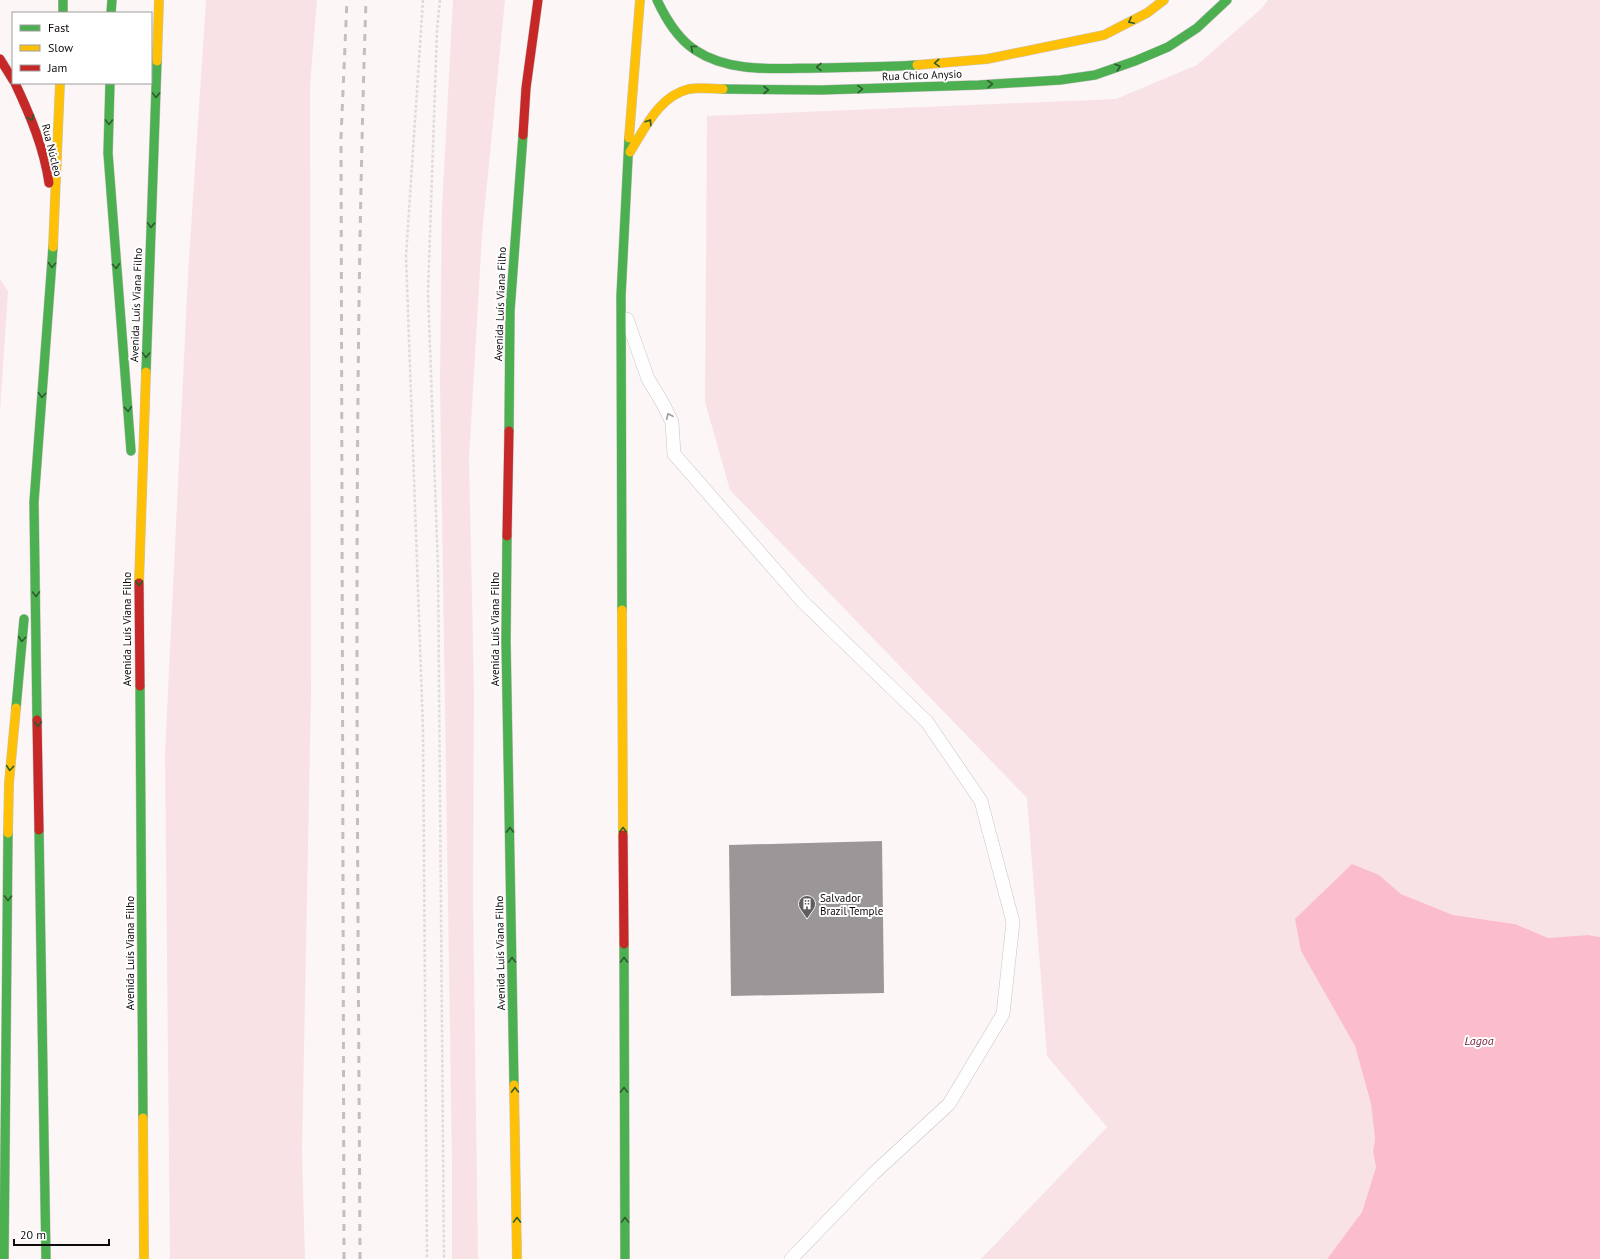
<svg xmlns="http://www.w3.org/2000/svg" width="1600" height="1259" font-family="'PT Sans',sans-serif">
<rect width="100%" height="100%" fill="#fcf6f7"/>
<g fill="#f8e2e6">
<polygon points="206,0 317,0 310,85 311,694 302,1152 305,1259 170,1259 165,754 188,275"/>
<polygon points="453,0 505,0 482,235 469,459 474,691 473,899 478,1259 452,1259 452,1162 440,383 442,208"/>
<polygon points="1268,0 1600,0 1600,937 1588,935 1548,939 1515,924 1453,915 1401,894 1379,875 1301,951 1355,1046 1371,1104 1375,1139 1373,1152 1376,1167 1362,1212 1327,1259 981,1259 1107,1127 1047,1056 1027,798 730,490 705,402 707,116 1116,99 1197,65 1261,9"/>
<polygon points="0,279 8,291 0,411"/>
</g>
<polygon fill="#fbbdcb" points="1352,864 1379,875 1401,894 1453,915 1515,924 1548,938 1588,935 1600,937 1600,1259 1327,1259 1362,1212 1376,1167 1373,1152 1375,1139 1371,1104 1355,1046 1301,951 1295,919"/>
<polygon fill="#9b9697" points="882,841 884,993 731,996 729,845"/>
<g fill="none" stroke-linecap="round" stroke-linejoin="round">
<defs>
<polyline id="lane" points="627,319 648,379 662,402 672,422 674,454 802,601 927,722 981,801 1013,922 1003,1014 949,1104 873,1174 791,1259"/>
<g id="fast">
<polyline points="63,0 63,13"/>
<path d="M657,0c9,19 20,38 38,50 36,24 84,18 125,18 32,-1 65,-1 97,-3"/>
<polyline points="111,13 112,0"/>
<polyline points="110,83 108,153 131,451"/>
<polyline points="723,89 821,90 979,85 1060,80 1095,75 1135,61 1168,47 1197,28 1227,0"/>
<polyline points="146,372 157,61"/>
<polyline points="509,431 510,311 523,135"/>
<polyline points="507,536 506,641 514,1085"/>
<polyline points="622,610 621,296 629,138"/>
<polyline points="140,686 143,1118"/>
<polyline points="16,708 24,619"/>
<polyline points="37,720 34,502 53,247"/>
<polyline points="39,830 46,1259"/>
<polyline points="624,944 625,1259"/>
<polyline points="4,1259 8,833"/>
</g>
<g id="slow">
<polyline points="157,61 159,0"/>
<polyline points="917,65 987,59 1104,35 1147,13 1164,0"/>
<polyline points="629,138 640,0"/>
<path d="M630,152c15,-24 29,-56 59,-63 11,-2 24,0 34,0"/>
<polyline points="53,247 60,83"/>
<polyline points="139,583 146,372"/>
<polyline points="622,610 623,835"/>
<polyline points="8,833 9,783 16,708"/>
<polyline points="514,1085 517,1259"/>
<polyline points="143,1118 144,1259"/>
</g>
<g id="jam">
<polyline points="0,59 13,80"/>
<path d="M15,83c15,32 29,65 34,100"/>
<polyline points="523,135 526,88 538,0"/>
<polyline points="507,536 509,431"/>
<polyline points="139,583 140,686"/>
<polyline points="37,720 39,830"/>
<polyline points="623,835 624,944"/>
</g>
</defs>
<use href="#lane" stroke="#c8c3c4" stroke-width="14"/>
<use href="#fast" stroke="#c8c3c4" stroke-width="10"/>
<use href="#slow" stroke="#c8c3c4" stroke-width="10"/>
<use href="#jam" stroke="#c8c3c4" stroke-width="10"/>
<g stroke="#dddbdb" stroke-width="2.5" stroke-dasharray="3 2" stroke-linecap="butt">
<polyline points="423,0 406,256 423,729 427,1259"/>
<polyline points="440,0 437,30 428,292 438,568 444,1259"/>
</g>
<use href="#lane" stroke="#fffefe" stroke-width="13"/>
<use href="#fast" stroke="#4caf50" stroke-width="9"/>
<use href="#slow" stroke="#ffc107" stroke-width="9"/>
<use href="#jam" stroke="#c62828" stroke-width="9"/>
<g stroke="#c0c0c0" stroke-width="3" stroke-dasharray="7 7" stroke-linecap="butt">
<polyline points="344,1259 341,137 347,0"/>
<path d="M360,1259c-2,-420 -8,-840 6,-1259"/>
</g>
</g>
<defs><path id="oneway-chevron" d="M-2-3.5L2.5 0L-2 3.5" fill="none" stroke-width="1.6" stroke-linecap="round" stroke-linejoin="round"/></defs>
<g stroke="#2e5c2e">
<use href="#oneway-chevron" transform="translate(1131 21) rotate(153)"/>
<use href="#oneway-chevron" transform="translate(693 48) rotate(-141)"/>
<use href="#oneway-chevron" transform="translate(937 63) rotate(176)"/>
<use href="#oneway-chevron" transform="translate(819 67) rotate(179)"/>
<use href="#oneway-chevron" transform="translate(1118 67) rotate(-19)"/>
<use href="#oneway-chevron" transform="translate(990 84) rotate(-4)"/>
<use href="#oneway-chevron" transform="translate(860 89) rotate(-2)"/>
<use href="#oneway-chevron" transform="translate(766 90)"/>
<use href="#oneway-chevron" transform="translate(156 95) rotate(92)"/>
<use href="#oneway-chevron" transform="translate(31 118) rotate(67)"/>
<use href="#oneway-chevron" transform="translate(109 122) rotate(91)"/>
<use href="#oneway-chevron" transform="translate(649 122) rotate(-57)"/>
<use href="#oneway-chevron" transform="translate(151 225) rotate(92)"/>
<use href="#oneway-chevron" transform="translate(52 265) rotate(94)"/>
<use href="#oneway-chevron" transform="translate(116 266) rotate(86)"/>
<use href="#oneway-chevron" transform="translate(146 355) rotate(92)"/>
<use href="#oneway-chevron" transform="translate(42 395) rotate(94)"/>
<use href="#oneway-chevron" transform="translate(128 409) rotate(86)"/>
<use href="#oneway-chevron" transform="translate(139 583) rotate(90)"/>
<use href="#oneway-chevron" transform="translate(36 594) rotate(89)"/>
<use href="#oneway-chevron" transform="translate(22 639) rotate(95)"/>
<use href="#oneway-chevron" transform="translate(38 724) rotate(89)"/>
<use href="#oneway-chevron" transform="translate(10 768) rotate(95)"/>
<use href="#oneway-chevron" transform="translate(510 830) rotate(-91)"/>
<use href="#oneway-chevron" transform="translate(623 830) rotate(-90)"/>
<use href="#oneway-chevron" transform="translate(8 898) rotate(91)"/>
<use href="#oneway-chevron" transform="translate(512 960) rotate(-91)"/>
<use href="#oneway-chevron" transform="translate(624 960) rotate(-90)"/>
<use href="#oneway-chevron" transform="translate(515 1090) rotate(-91)"/>
<use href="#oneway-chevron" transform="translate(624 1090) rotate(-90)"/>
<use href="#oneway-chevron" transform="translate(517 1220) rotate(-90)"/>
<use href="#oneway-chevron" transform="translate(625 1220) rotate(-90)"/>
</g>
<use stroke="#9f9c9d" href="#oneway-chevron" transform="translate(669 416) rotate(-115)"/>
<defs>
<symbol id="building-pin" viewBox="-11 -11 22 30"><path d="M0 17L-7.5 6A9.5 9.5 0 1 1 7.5 6Z" fill="#625d5e" stroke="#fff"/><path d="M-4-6H4V6H1V3H-1V6H-4ZM-2.5-4.3h1.7v1.8h-1.7ZM.8-4.3h1.7v1.8H.8ZM-2.5-1h1.7V.8h-1.7ZM.8-1h1.7V.8H.8Z" fill="#fff"/></symbol>
</defs>
<g fill-rule="evenodd">
<use href="#building-pin" x="797" y="894" width="20" height="27"/>
</g>
<g text-anchor="middle" stroke-width="4" stroke-linejoin="round" paint-order="stroke">
<g font-size="11" fill="#0f0a0b" stroke="#fff">
<text transform="translate(922 75) rotate(-2)" y="4">Rua Chico Anysio</text>
<text transform="translate(52 150) rotate(76)" y="4">Rua Núcleo</text>
<text transform="translate(500 304) rotate(-88)" y="4">Avenida Luís Viana Filho</text>
<text transform="translate(136 305) rotate(-88)" y="4">Avenida Luís Viana Filho</text>
<text transform="translate(127 629) rotate(-90)" y="4">Avenida Luís Viana Filho</text>
<text transform="translate(495 629) rotate(-90)" y="4">Avenida Luís Viana Filho</text>
<text transform="translate(130 953) rotate(-90)" y="4">Avenida Luís Viana Filho</text>
<text transform="translate(500 953) rotate(-91)" y="4">Avenida Luís Viana Filho</text>
</g>
<g font-size="11" fill="#0f0a0b" stroke="#fff" text-anchor="start">
<text x="820" y="902">Salvador<tspan x="820" dy="13">Brazil Temple</tspan></text>
</g>
<g font-size="12" font-style="italic" fill="#781c3c" stroke="#fff">
<text x="1479" y="1045">Lagoa</text>
</g>
</g>
<rect x="12" y="12" width="140" height="72" fill="#ffffff" stroke="#9f9d9d"/>
<rect x="20" y="25" width="20" height="6" fill="#4caf50" stroke="#9f9d9d"/>
<text x="48" y="32" font-size="12" fill="#0f0a0b">Fast</text>
<rect x="20" y="45" width="20" height="6" fill="#ffc107" stroke="#9f9d9d"/>
<text x="48" y="52" font-size="12" fill="#0f0a0b">Slow</text>
<rect x="20" y="65" width="20" height="6" fill="#c62828" stroke="#9f9d9d"/>
<text x="48" y="72" font-size="12" fill="#0f0a0b">Jam</text>
<path d="M14 1239v6h95v-6" fill="none" stroke="#0f0a0b" stroke-width="2"/>
<text x="20" y="1239" font-size="12" fill="#0f0a0b" stroke="#ffffff" stroke-width="3" paint-order="stroke">20 m</text>
</svg>
